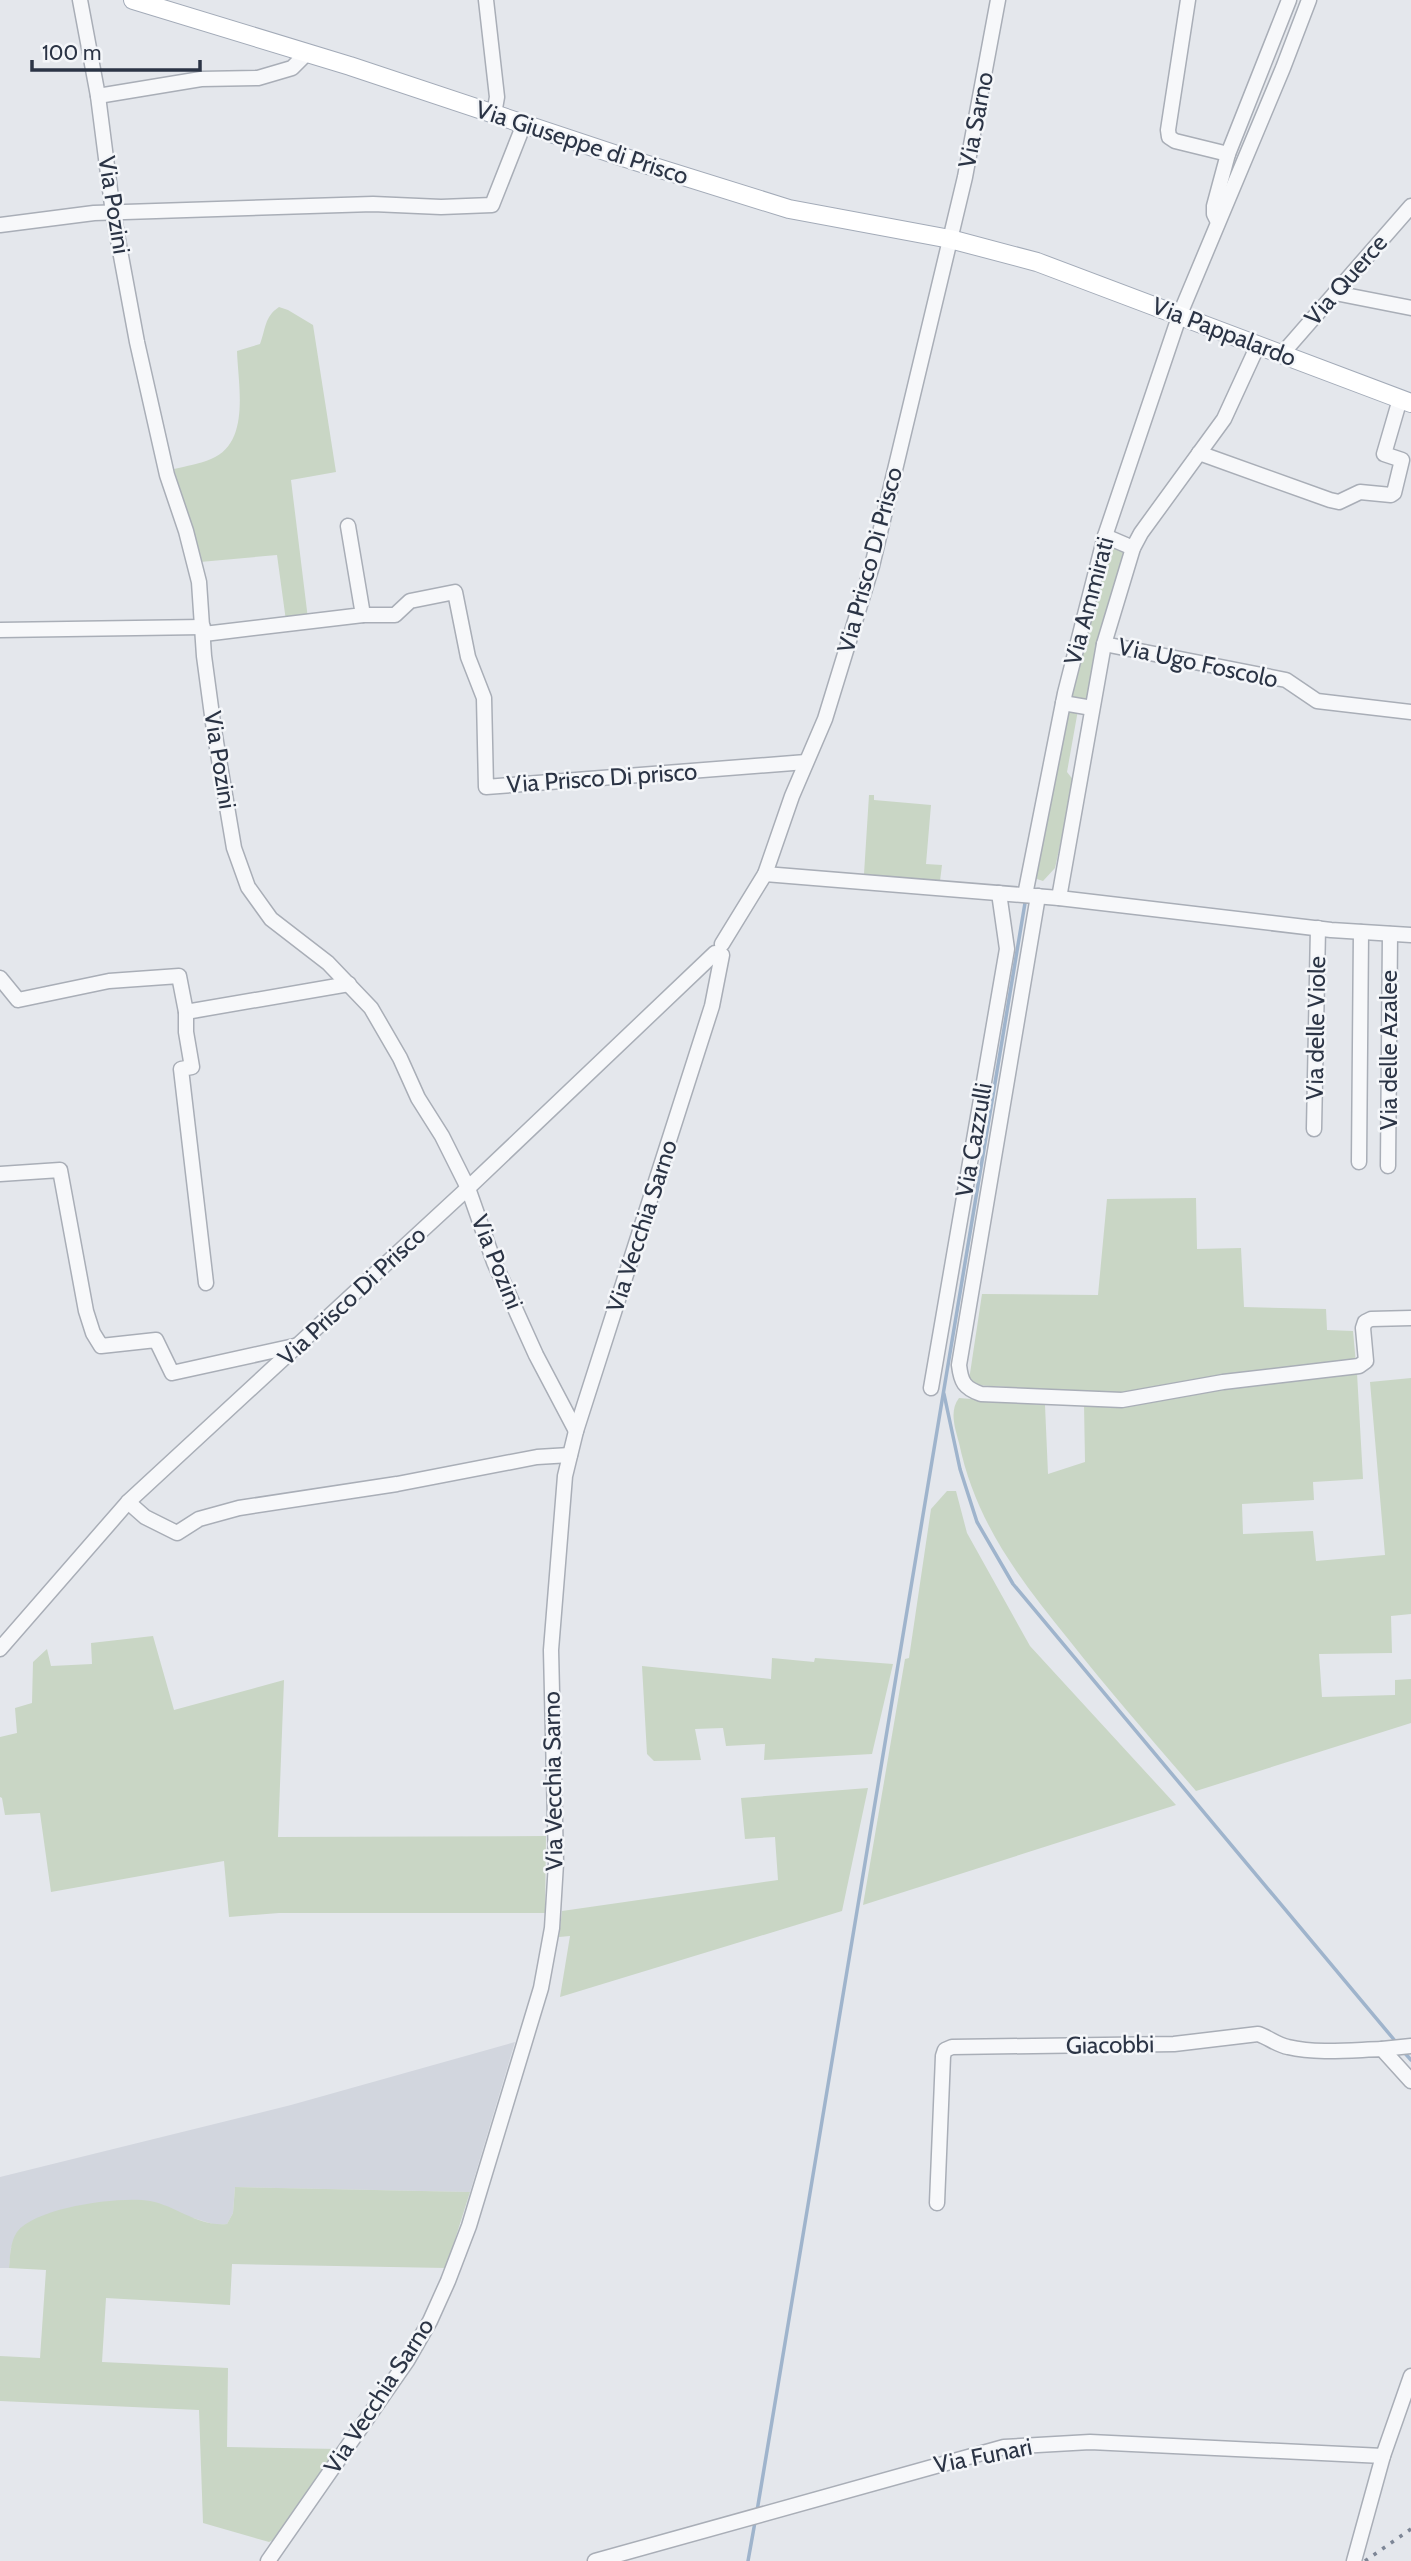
<svg xmlns="http://www.w3.org/2000/svg" width="1411" height="2561" font-family="Cabin,sans-serif">
<rect width="100%" height="100%" fill="#e4e7ec"/>
<polygon fill="#d2d6de" points="515,2042 470,2192 235,2187 233,2213 227,2224 216,2225 193,2218 11,2247 9,2268 0,2268 0,2177 291,2105"/>
<g fill="#c9d6c5">
<path d="M279,307l9,3 25,15 23,147 -45,8 17,139 -22,2 -9,-66 -77,7 -26,-93c12,-3 26,-5 37,-10 40,-16 27,-74 26,-108l23,-7c6,-15 4,-27 19,-37z"/>
<polygon points="1110,546 1125,553 1105,617 1087,699 1069,696 1095,588"/>
<polygon points="1066,709 1078,710 1067,772 1074,781 1055,868 1043,881 1037,879 1035,873"/>
<polygon points="869,795 874,795 874,800 931,805 926,864 942,865 940,881 864,874"/>
<polygon points="1196,1198 1197,1249 1241,1248 1244,1307 1326,1309 1327,1330 1353,1331 1356,1364 1115,1393 973,1385 969,1380 982,1294 1098,1295 1107,1199"/>
<path d="M1357,1373l6,106 -50,3 1,18 -72,4 1,30 70,-3 3,30 69,-6 -15,-173 41,-4v236l-20,2 1,37 -73,1 3,43 73,-2v-15l16,-1v44l-215,68c-43,-50 -86,-99 -127,-151 -50,-62 -93,-117 -110,-197 -4,-15 -10,-32 0,-45l86,7 3,69 37,-12 -1,-58z"/>
<polygon points="947,1491 956,1491 967,1533 1030,1646 1176,1805 863,1905 905,1659 909,1658 931,1509"/>
<polygon points="153,1636 174,1710 284,1680 278,1837 546,1836 545,1913 279,1913 229,1917 224,1861 51,1892 40,1813 5,1815 2,1798 0,1797 0,1737 17,1733 15,1708 32,1703 33,1662 47,1649 51,1666 92,1664 91,1643"/>
<polygon points="772,1658 814,1662 815,1658 893,1664 872,1754 764,1760 765,1744 726,1746 723,1728 695,1729 701,1760 654,1761 647,1754 642,1666 771,1679"/>
<polygon points="868,1788 842,1911 560,1997 570,1936 559,1937 562,1911 778,1880 775,1837 745,1839 741,1798"/>
<path d="M235,2187l235,5 -24,76 -214,-4 -2,41 -124,-7 -4,64 126,6 -1,79 112,2 -66,91 -4,2 -66,-19 -4,-113 -199,-9v-45l40,2 6,-88 -37,-2c1,-11 1,-26 8,-36 19,-25 104,-36 133,-31 27,5 48,26 77,23l6,-11z"/>
</g>
<g fill="none" stroke-linecap="round" stroke-linejoin="round">
<g stroke="#9fb4cc" stroke-width="3.5">
<polyline points="944,1394 960,1469 977,1522 1013,1584 1396,2042"/>
<polyline points="1403,2051 1411,2060"/>
<polyline points="757,2511 1025,903"/>
<polyline points="748,2561 755,2522"/>
</g>
<defs>
<g id="minor">
<polyline points="80,0 98,96 113,213 137,342 167,475 186,531 199,582 204,656 214,730 234,848 248,887 271,919 328,963 371,1008 400,1058 418,1098 442,1136 468,1188 494,1262 536,1355 576,1431"/>
<polyline points="486,0 497,97 494,114"/>
<polyline points="1188,0 1168,130 1169,137 1175,141 1228,154"/>
<polyline points="98,96 201,79 258,78 292,68 307,53"/>
<polyline points="1217,220 1214,214 1214,206 1228,154 1289,0"/>
<polyline points="0,225 94,213 373,204 441,207 492,205 524,124"/>
<polyline points="1335,293 1411,308"/>
<polyline points="1282,354 1411,206"/>
<polyline points="1199,453 1330,500 1339,502 1360,492 1391,495 1394,493 1402,460 1384,454 1400,399"/>
<polyline points="1105,536 1133,548"/>
<polyline points="363,615 395,615 410,601 455,592 468,657 484,698 486,787 806,762"/>
<polyline points="0,630 203,627"/>
<polyline points="204,634 363,615 348,526"/>
<polyline points="1104,644 1286,680 1317,701 1411,712"/>
<polyline points="1063,703 1092,708"/>
<polyline points="765,874 1059,898 1331,930 1411,935"/>
<polyline points="1025,895 1065,693 1105,536 1180,314 1283,68 1309,0"/>
<path d="M1038,896l-79,469c2,17 5,23 22,29l141,6 101,-18 136,-16 7,-5 -3,-33 2,-6 6,-3 40,-1"/>
<polyline points="1059,898 1104,644 1133,548 1141,533 1224,419 1258,345"/>
<polyline points="722,944 765,874 792,796 825,719 872,566 965,177 998,0"/>
<polyline points="0,978 18,1000 109,981 179,976 186,1012 349,984"/>
<polyline points="186,1012 186,1032 192,1067 181,1069 206,1283"/>
<polyline points="1314,1129 1318,928"/>
<polyline points="1359,1162 1361,932"/>
<polyline points="1388,1166 1390,934"/>
<polyline points="0,1174 60,1170 86,1311 93,1333 101,1346 156,1340 172,1373 299,1345"/>
<polyline points="931,1388 1007,949 999,893"/>
<polyline points="128,1502 145,1517 177,1533 199,1519 239,1508 397,1484 537,1457 570,1455"/>
<polyline points="0,1649 128,1502 468,1188 715,953"/>
<polyline points="1382,2049 1411,2046"/>
<path d="M937,2203l6,-147 2,-6 7,-3 222,-3 84,-10c10,3 19,11 30,13 30,7 63,3 94,2l29,32"/>
<polyline points="268,2561 407,2361 430,2321 448,2281 469,2226 541,1988 552,1928 556,1863 551,1650 565,1476 576,1431 712,1006 722,955"/>
<polyline points="595,2561 1004,2447 1090,2442 1383,2456"/>
<polyline points="1354,2561 1383,2456 1411,2376"/>
</g>
<polyline id="major" points="133,0 350,66 632,160 789,209 950,239 1037,262 1411,403"/>
</defs>
<use href="#minor" stroke="#a9aeb7" stroke-width="17"/>
<use href="#major" stroke="#a3abb8" stroke-width="20"/>
<use href="#minor" stroke="#f7f8fa" stroke-width="14"/>
<use href="#major" stroke="#fff" stroke-width="18"/>
<polyline stroke="#7d8696" stroke-width="3.5" stroke-dasharray="3.5 7" stroke-linecap="butt" points="1365,2561 1411,2529"/>
</g>
<g text-anchor="middle" stroke-width="5" stroke-linejoin="round" paint-order="stroke">
<g font-size="24" fill="#2b3445" stroke="#f4f6f9">
<text transform="translate(976 120) rotate(-79)" y="8">Via Sarno</text>
<text transform="translate(582 143) rotate(18)" y="8">Via Giuseppe di Prisco</text>
<text transform="translate(114 205) rotate(81)" y="8">Via Pozini</text>
<text transform="translate(1346 280) rotate(-49)" y="8">Via Querce</text>
<text transform="translate(1224 332) rotate(21)" y="8">Via Pappalardo</text>
<text transform="translate(870 560) rotate(-75)" y="8">Via Prisco Di Prisco</text>
<text transform="translate(1089 601) rotate(-75)" y="8">Via Ammirati</text>
<text transform="translate(1198 663) rotate(12)" y="8">Via Ugo Foscolo</text>
<text transform="translate(220 760) rotate(81)" y="8">Via Pozini</text>
<text transform="translate(602 778) rotate(-4)" y="8">Via Prisco Di prisco</text>
<text transform="translate(1316 1028) rotate(-89)" y="8">Via delle Viole</text>
<text transform="translate(1389 1050) rotate(-90)" y="8">Via delle Azalee</text>
<text transform="translate(974 1140) rotate(-80)" y="8">Via Cazzulli</text>
<text transform="translate(642 1226) rotate(-72)" y="8">Via Vecchia Sarno</text>
<text transform="translate(497 1262) rotate(68)" y="8">Via Pozini</text>
<text transform="translate(352 1296) rotate(-43)" y="8">Via Prisco Di Prisco</text>
<text transform="translate(553 1781) rotate(-91)" y="8">Via Vecchia Sarno</text>
<text transform="translate(1110 2045) rotate(-1)" y="8">Giacobbi</text>
<text transform="translate(379 2396) rotate(-57)" y="8">Via Vecchia Sarno</text>
<text transform="translate(983 2456) rotate(-11)" y="8">Via Funari</text>
</g>
</g>
<path d="M32 60v10h168v-10" fill="none" stroke="#2b3445" stroke-width="3.5"/>
<text x="42" y="60" font-size="21" fill="#2b3445" stroke="#f4f6f9" stroke-width="5" paint-order="stroke">100 m</text>
</svg>
